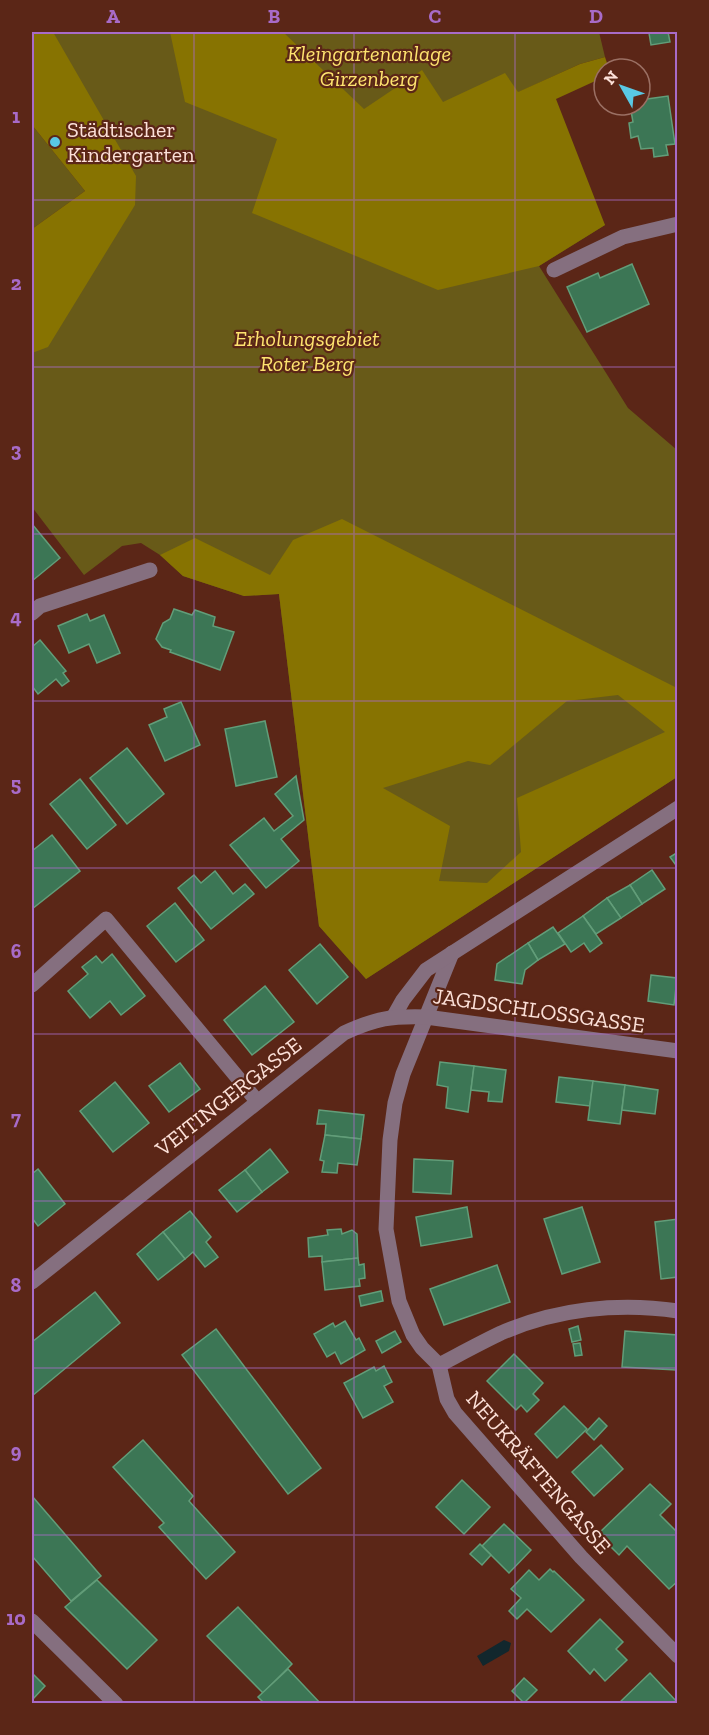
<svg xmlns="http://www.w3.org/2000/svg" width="709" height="1735" font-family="'Zilla Slab',serif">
<rect width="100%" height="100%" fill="#5b2617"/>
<g fill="#685a18">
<polygon points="32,32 599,32 605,57 580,64 519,92 605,225 539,266 628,408 677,450 677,777 366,979 319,926 279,594 244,596 183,576 160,555 141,543 122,546 84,575 32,507 32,289 118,194"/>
<polygon points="32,125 85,191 32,229"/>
</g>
<g fill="#877301" fill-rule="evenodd">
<polygon points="32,32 53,32 136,176 135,205 48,347 32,353 32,229 85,191 32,125"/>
<polygon points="170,32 283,32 364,109 422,70 443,102 505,73 518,92 580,64 605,57 609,69 604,69 604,77 556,99 605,225 539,266 438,290 252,213 277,139 185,102"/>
<path d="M342,519l335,169v89l-311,202 -47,-53 -40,-332 -35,2 -61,-20 -23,-21 35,-17 75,37 23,-35zM618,695l47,37 -148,66 4,54 -34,31 -48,-2 11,-55 -67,-38 85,-27 22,4 77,-64z"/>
</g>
<polygon fill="#12272d" points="504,1640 511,1643 509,1651 483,1666 477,1656"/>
<g fill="#3c7655" stroke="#629d79" stroke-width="1.5">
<polygon points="668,32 670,42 651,45 649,33"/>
<polygon points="668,96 675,144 666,145 668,155 654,157 653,148 641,149 638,136 631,138 629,123 633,122 630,105 640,105 640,100"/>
<polygon points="632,264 649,304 587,332 567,287 598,273 600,278"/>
<polygon points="32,524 60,558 32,581"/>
<polygon points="174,609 192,615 195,610 215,617 213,626 234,632 220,670 170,652 171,650 162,647 156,639 163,623 170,619"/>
<polygon points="87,614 90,621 104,615 120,653 97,663 89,644 69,653 58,626"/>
<polygon points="40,640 66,671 63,673 69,681 62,686 56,679 38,694 32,686 32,647"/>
<polygon points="181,702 200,745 165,761 149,725 167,717 164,709"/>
<polygon points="265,721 277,777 236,786 225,729"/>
<polygon points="127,748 164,794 127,824 90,778"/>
<polygon points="296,776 304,820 281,839 299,861 266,888 230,845 264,818 274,831 293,816 275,794"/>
<polygon points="80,779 116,825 87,849 50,804"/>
<polygon points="52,835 80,871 32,909 32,851"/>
<polygon points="678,852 678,868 670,857"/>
<polygon points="652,870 665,889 642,904 630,885"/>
<polygon points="215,871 233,894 245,884 254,894 211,929 178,888 194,875 201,883"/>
<polygon points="630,885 642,904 621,918 607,898"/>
<polygon points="607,898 621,918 596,934 583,916"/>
<polygon points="175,903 204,940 176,962 147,926"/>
<polygon points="583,916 602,943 590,952 584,943 571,952 558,933"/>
<polygon points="553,927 565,944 538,960 528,943"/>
<polygon points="528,943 538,960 525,970 522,984 495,980 497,964"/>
<polygon points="320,944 348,977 317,1004 289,970"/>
<polygon points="112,954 145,996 121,1015 110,1001 90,1018 68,991 88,974 82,967 96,956 102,963"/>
<polygon points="651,975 677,978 674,1005 648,1001"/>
<polygon points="265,986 294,1022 252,1055 224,1020"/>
<polygon points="440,1062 474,1066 468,1112 446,1108 448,1087 437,1085"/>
<polygon points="180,1063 200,1089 169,1112 149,1086"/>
<polygon points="474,1066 506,1070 502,1102 488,1101 489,1092 471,1090"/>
<polygon points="559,1077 593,1081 590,1106 556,1102"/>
<polygon points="593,1081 625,1085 620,1124 588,1120"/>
<polygon points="115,1082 149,1123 113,1152 80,1111"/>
<polygon points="625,1085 658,1090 655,1114 622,1110"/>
<polygon points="319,1110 364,1115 361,1139 325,1135 326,1124 317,1124"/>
<polygon points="325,1135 361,1139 357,1165 338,1163 337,1173 322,1172 324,1161 320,1160"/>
<polygon points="270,1149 288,1172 262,1192 245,1170"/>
<polygon points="414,1159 453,1161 451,1194 413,1192"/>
<polygon points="38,1169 65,1204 38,1226 32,1218 32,1174"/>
<polygon points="245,1170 262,1192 237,1212 219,1190"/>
<polygon points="467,1207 472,1237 421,1246 416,1217"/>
<polygon points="582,1207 600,1262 562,1274 544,1219"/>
<polygon points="190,1211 211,1237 206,1242 218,1257 205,1267 193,1252 185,1259 163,1232"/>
<polygon points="678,1219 678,1277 661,1279 655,1222"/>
<polygon points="341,1229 342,1234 352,1230 357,1234 358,1258 322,1262 322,1256 309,1257 308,1238 328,1235 327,1230"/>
<polygon points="163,1232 185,1259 158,1280 137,1254"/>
<polygon points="358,1258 359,1265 364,1264 365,1278 359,1279 360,1286 325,1290 322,1262"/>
<polygon points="497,1265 510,1302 444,1325 430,1289"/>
<polygon points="381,1291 383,1301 361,1306 359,1296"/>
<polygon points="95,1292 120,1323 32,1396 32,1342"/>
<polygon points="345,1321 356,1340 359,1338 365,1350 341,1364 335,1352 327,1357 314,1334 333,1323 335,1327"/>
<polygon points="578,1326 581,1340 572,1342 569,1329"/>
<polygon points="216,1329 321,1468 288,1494 182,1355"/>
<polygon points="395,1331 401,1342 382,1353 376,1341"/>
<polygon points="625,1331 678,1335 676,1370 622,1367"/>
<polygon points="580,1343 582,1355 575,1356 573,1344"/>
<polygon points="514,1354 543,1383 533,1394 539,1400 527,1412 521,1405 516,1410 487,1381"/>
<polygon points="384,1366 392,1382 384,1386 393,1402 363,1418 344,1383 374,1367 376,1371"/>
<polygon points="564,1406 587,1429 557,1458 535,1434"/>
<polygon points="599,1418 607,1426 594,1440 586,1432"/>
<polygon points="143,1440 193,1496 189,1501 235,1552 206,1579 159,1527 164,1523 113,1467"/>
<polygon points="601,1445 623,1469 594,1496 572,1472"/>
<polygon points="462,1480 490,1507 464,1534 436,1507"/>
<polygon points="650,1484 671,1504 660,1515 678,1533 678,1581 669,1589 627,1546 619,1555 598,1534"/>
<polygon points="32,1496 101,1576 71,1601 32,1556"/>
<polygon points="504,1524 531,1550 509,1573 482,1546"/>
<polygon points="480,1544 491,1555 482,1565 470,1554"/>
<polygon points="550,1569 553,1572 554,1571 584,1600 551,1632 527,1609 517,1619 509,1611 521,1598 511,1589 529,1570 539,1580"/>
<polygon points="97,1580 157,1640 127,1669 65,1607"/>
<polygon points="238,1607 292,1664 263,1693 207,1636"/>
<polygon points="600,1619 623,1642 616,1649 627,1660 605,1681 594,1669 590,1674 568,1651"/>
<polygon points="288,1669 321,1704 265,1704 258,1697"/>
<polygon points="32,1673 45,1686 32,1700"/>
<polygon points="650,1673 677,1702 675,1704 618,1704"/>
<polygon points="524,1678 537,1690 524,1703 512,1691"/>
</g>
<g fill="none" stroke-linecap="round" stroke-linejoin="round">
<g stroke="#856f7f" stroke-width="15">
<polyline points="554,270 623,237 678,224"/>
<polyline points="32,613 40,606 150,570"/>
<polyline points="452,953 403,1074 395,1103 390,1140 386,1229 399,1301 413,1335 422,1348 439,1365 447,1399 455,1413 581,1557 678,1656"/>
<polyline points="32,985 106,919 257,1101"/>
<polyline points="394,1016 403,1000 426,970 678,808"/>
<path d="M32,1282l312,-249c33,-15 47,-17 82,-16l252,34"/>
<path d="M439,1365c21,-11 41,-22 62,-32 55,-24 117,-31 177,-22"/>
<polyline points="32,1621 116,1704"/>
</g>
</g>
<path fill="none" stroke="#a86bc8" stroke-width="1.5" stroke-opacity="0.55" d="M194,32v1672M354,32v1672M515,32v1672M32,200h646M32,367h646M32,534h646M32,701h646M32,868h646M32,1034h646M32,1201h646M32,1368h646M32,1535h646"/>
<circle fill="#59c8e4" stroke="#5b2617" stroke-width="2" cx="55" cy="142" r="6"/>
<g text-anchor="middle" stroke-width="4.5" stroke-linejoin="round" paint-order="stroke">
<g font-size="22" font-style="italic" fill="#fee46f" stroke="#5b2617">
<text x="369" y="61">Kleingartenanlage<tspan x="369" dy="25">Girzenberg</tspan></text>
<text x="307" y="346">Erholungsgebiet<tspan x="307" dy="25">Roter Berg</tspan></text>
</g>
<g font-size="22" fill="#fce0d8" stroke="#5b2617" text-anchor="start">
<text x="67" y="137">Städtischer<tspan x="67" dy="25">Kindergarten</tspan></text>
</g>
<g font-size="22" fill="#fce0d8" stroke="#5b2617">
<text transform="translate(539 1010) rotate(8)" y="8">JAGDSCHLOSSGASSE</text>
<text transform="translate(228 1096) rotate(-38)" y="8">VEITINGERGASSE</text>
<text transform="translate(539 1472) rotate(49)" y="8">NEUKRÄFTENGASSE</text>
</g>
</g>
<rect width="709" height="1735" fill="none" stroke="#5b2617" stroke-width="66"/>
<g transform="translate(622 87) rotate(310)"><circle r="28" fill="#5b2617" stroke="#9b7064" stroke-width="1.5"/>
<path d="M0-4.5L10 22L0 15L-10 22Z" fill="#59c8e4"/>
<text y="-9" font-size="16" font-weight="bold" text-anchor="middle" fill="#fce0d8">N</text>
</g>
<rect x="33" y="33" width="643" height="1669" fill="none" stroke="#a86bc8" stroke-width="2"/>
<g font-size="20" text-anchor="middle" font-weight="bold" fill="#a86bc8">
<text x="113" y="23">A</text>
<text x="274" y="23">B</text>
<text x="435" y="23">C</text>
<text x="596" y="23">D</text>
<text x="16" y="123">1</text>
<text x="16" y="290">2</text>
<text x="16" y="457">3</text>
<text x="16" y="624">4</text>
<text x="16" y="791">5</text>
<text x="16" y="958">6</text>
<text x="16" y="1125">7</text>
<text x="16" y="1292">8</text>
<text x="16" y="1458">9</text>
<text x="16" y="1625">10</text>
</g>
</svg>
